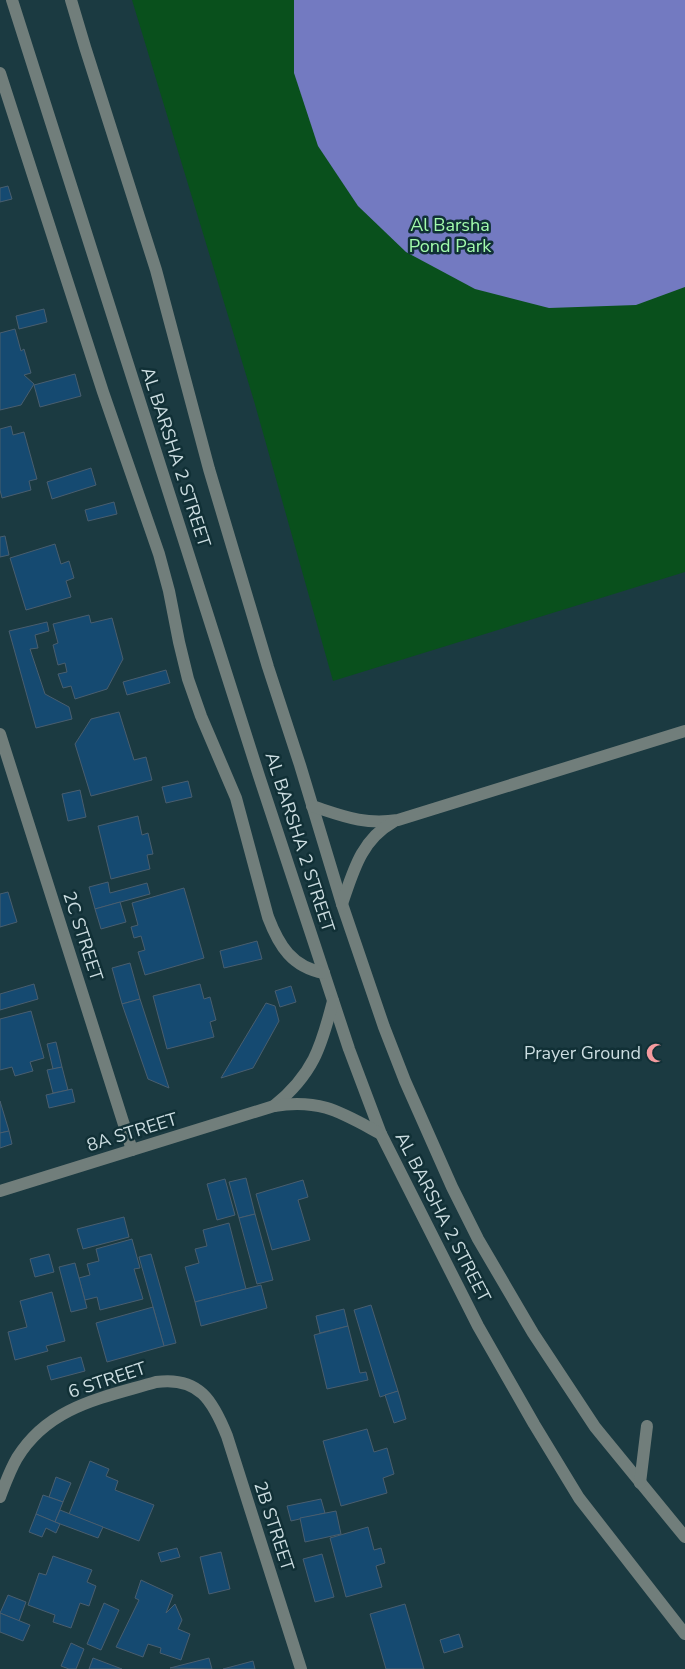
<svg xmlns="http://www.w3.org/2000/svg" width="685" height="1669" font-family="'Nunito Sans',sans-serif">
<rect width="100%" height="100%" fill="#1b3a41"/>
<polygon fill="#09501c" points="132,0 685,0 685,572 333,681 254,401"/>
<polygon fill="#737ac1" points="294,0 685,0 685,287 636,305 549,308 475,289 406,252 358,206 318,146 294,73"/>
<g fill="#154a71" stroke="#495e6f">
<polygon points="8,186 12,199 0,202 0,188"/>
<polygon points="44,309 47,322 19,329 16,316"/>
<polygon points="15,329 21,351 24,349 31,373 24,375 34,384 21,405 0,410 0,333"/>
<polygon points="75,374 81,396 40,407 34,385"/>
<polygon points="11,426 13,435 24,432 37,479 29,481 31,490 2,498 0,490 0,429"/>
<polygon points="91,468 96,485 52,499 47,482"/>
<polygon points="114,502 117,514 88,521 85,510"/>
<polygon points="5,536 9,555 0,557 0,537"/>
<polygon points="55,544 61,564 69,561 74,578 66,581 71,597 26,610 10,558"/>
<polygon points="89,615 91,623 112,618 123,659 107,689 75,699 71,686 63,688 58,674 67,672 65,663 58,665 53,645 58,643 53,624"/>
<polygon points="47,622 49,631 35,635 38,648 30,649 45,694 69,707 72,719 36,728 9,631"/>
<polygon points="166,670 170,683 127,695 123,682"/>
<polygon points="119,712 134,760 146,757 152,780 91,796 75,744 91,719"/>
<polygon points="188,781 192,797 166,803 162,787"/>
<polygon points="80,790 86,817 68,821 62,794"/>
<polygon points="138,816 142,835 148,833 153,854 147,855 150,869 111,879 98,826"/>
<polygon points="108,882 110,893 147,883 150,894 95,909 89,887"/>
<polygon points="184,888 204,958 145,975 138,952 145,950 141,936 134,938 131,927 138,925 132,903"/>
<polygon points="8,892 17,922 0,927 0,894"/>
<polygon points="120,902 126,922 101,929 95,909"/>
<polygon points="257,941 262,959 224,968 220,951"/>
<polygon points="130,963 140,999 122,1004 112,968"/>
<polygon points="34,984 38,999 0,1010 0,994"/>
<polygon points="200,984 204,999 210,997 216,1020 210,1022 214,1037 167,1049 153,996"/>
<polygon points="291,986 296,1002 280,1007 275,991"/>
<polygon points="140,999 169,1088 148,1079 122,1004"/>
<polygon points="266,1003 275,1006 279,1021 253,1068 221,1078"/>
<polygon points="31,1011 44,1058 30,1062 33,1071 15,1076 12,1067 0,1070 0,1019"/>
<polygon points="56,1042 62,1067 53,1069 47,1044"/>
<polygon points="62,1067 68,1090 53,1093 47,1070"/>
<polygon points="72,1089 75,1102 49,1108 46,1095"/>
<polygon points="0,1101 9,1131 0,1133"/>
<polygon points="9,1131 12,1144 0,1148 0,1133"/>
<polygon points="246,1178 255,1214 239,1218 229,1182"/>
<polygon points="225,1179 235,1215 217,1220 207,1184"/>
<polygon points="303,1180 308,1197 298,1200 310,1240 272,1250 256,1194"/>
<polygon points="255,1214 273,1280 257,1284 239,1218"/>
<polygon points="124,1217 129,1237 83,1249 77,1229"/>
<polygon points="229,1223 246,1289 195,1302 185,1267 199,1263 195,1249 207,1246 203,1230"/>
<polygon points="132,1239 140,1268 134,1269 143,1299 100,1310 97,1297 85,1300 79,1278 90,1275 87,1264 99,1261 96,1249"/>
<polygon points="49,1254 54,1272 35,1277 30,1259"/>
<polygon points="151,1254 176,1343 164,1346 139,1257"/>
<polygon points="75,1263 87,1308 71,1312 59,1267"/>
<polygon points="261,1285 267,1308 201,1326 195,1302"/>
<polygon points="52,1292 65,1341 46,1346 48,1351 15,1360 8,1332 27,1327 20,1301"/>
<polygon points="371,1305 398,1391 380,1397 354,1310"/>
<polygon points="153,1307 164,1346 107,1362 96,1323"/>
<polygon points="344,1309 348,1326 320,1333 316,1316"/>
<polygon points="348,1326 360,1373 366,1372 368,1380 327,1389 314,1335"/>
<polygon points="81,1357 85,1371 51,1380 47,1366"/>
<polygon points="398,1391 406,1419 394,1423 385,1395"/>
<polygon points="367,1429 374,1452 387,1448 394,1474 383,1478 387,1493 341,1506 323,1441"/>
<polygon points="90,1461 109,1469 106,1476 118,1481 115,1490 154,1505 139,1541 69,1514"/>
<polygon points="56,1477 71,1483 63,1502 49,1497"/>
<polygon points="43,1495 63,1502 55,1522 36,1514"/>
<polygon points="321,1499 325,1513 291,1521 287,1506"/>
<polygon points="60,1510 103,1527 98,1538 55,1522"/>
<polygon points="336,1511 341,1534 305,1542 300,1518"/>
<polygon points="36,1514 60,1524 56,1533 46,1528 42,1537 29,1532"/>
<polygon points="368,1527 374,1550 381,1548 385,1563 376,1566 382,1587 346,1597 330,1538"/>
<polygon points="177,1548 180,1557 161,1562 158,1553"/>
<polygon points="221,1552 230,1589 209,1594 200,1557"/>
<polygon points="322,1554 334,1597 315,1602 303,1559"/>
<polygon points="53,1556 92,1570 87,1582 96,1586 89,1606 80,1603 71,1628 53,1622 55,1615 28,1605 39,1573 46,1575"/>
<polygon points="141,1580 173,1595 166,1613 175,1604 182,1620 178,1629 190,1634 181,1660 160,1653 161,1648 148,1644 143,1657 116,1647 139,1600 135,1598"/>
<polygon points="8,1595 26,1602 19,1621 0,1613"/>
<polygon points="104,1603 119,1610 101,1650 87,1644"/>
<polygon points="405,1604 424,1669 386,1669 370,1614"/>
<polygon points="0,1613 30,1625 23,1641 0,1632"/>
<polygon points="459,1634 463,1647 444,1653 440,1640"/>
<polygon points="71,1643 84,1649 76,1669 69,1669 61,1666"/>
<polygon points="93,1658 122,1669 89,1669"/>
<polygon points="209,1658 212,1669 170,1668"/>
<polygon points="253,1661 255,1669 223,1669"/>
</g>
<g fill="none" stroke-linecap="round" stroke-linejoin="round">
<g stroke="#717e7b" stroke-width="12">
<polyline points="12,0 259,776 349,1049 381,1134 478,1326 534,1424 579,1498 685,1634"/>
<polyline points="71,0 85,47 156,270 209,469 268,667 300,765 342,904 384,1027 405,1081 452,1187 478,1239 533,1333 595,1427 685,1537"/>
<path d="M0,73l103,319 56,162 10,37 10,51 9,37 13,37 35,82 32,119c11,29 24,50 56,56"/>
<polyline points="0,734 132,1150"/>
<path d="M312,806c31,10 51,19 86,14l287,-89"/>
<path d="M342,904c11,-32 19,-64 51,-82"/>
<path d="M274,1106c39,-32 47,-58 59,-105"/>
<path d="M0,1191l274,-85c46,-8 68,7 107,28"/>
<polyline points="640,1483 647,1426"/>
<path d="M0,1497c5,-13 10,-27 17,-39 32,-52 85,-60 139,-76 43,-6 57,19 71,54l74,233"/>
</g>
</g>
<defs>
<symbol id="mosque-bare" viewBox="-9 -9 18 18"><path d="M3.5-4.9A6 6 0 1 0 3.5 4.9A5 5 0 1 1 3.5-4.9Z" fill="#f49b9f" stroke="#113036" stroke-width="2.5" paint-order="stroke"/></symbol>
</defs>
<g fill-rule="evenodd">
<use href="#mosque-bare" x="642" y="1039" width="28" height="28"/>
</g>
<g text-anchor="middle" stroke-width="5" stroke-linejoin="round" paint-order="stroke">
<g font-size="18" fill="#a2fbac" stroke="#113036">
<text x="450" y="231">Al Barsha<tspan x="450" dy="21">Pond Park</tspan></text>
</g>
<g font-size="18" fill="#ccdde1" stroke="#113036">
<text transform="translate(176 457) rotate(72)" y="6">AL BARSHA 2 STREET</text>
<text transform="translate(300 842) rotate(72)" y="6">AL BARSHA 2 STREET</text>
<text transform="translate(83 936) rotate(72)" y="6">2C STREET</text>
<text transform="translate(132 1132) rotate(-17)" y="6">8A STREET</text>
<text transform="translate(443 1217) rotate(63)" y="6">AL BARSHA 2 STREET</text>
<text transform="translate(107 1380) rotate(-18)" y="6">6 STREET</text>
<text transform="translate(274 1526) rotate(72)" y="6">2B STREET</text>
</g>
<g font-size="18" fill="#ccdde1" stroke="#113036" text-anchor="end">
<text x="641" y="1059">Prayer Ground</text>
</g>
</g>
</svg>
